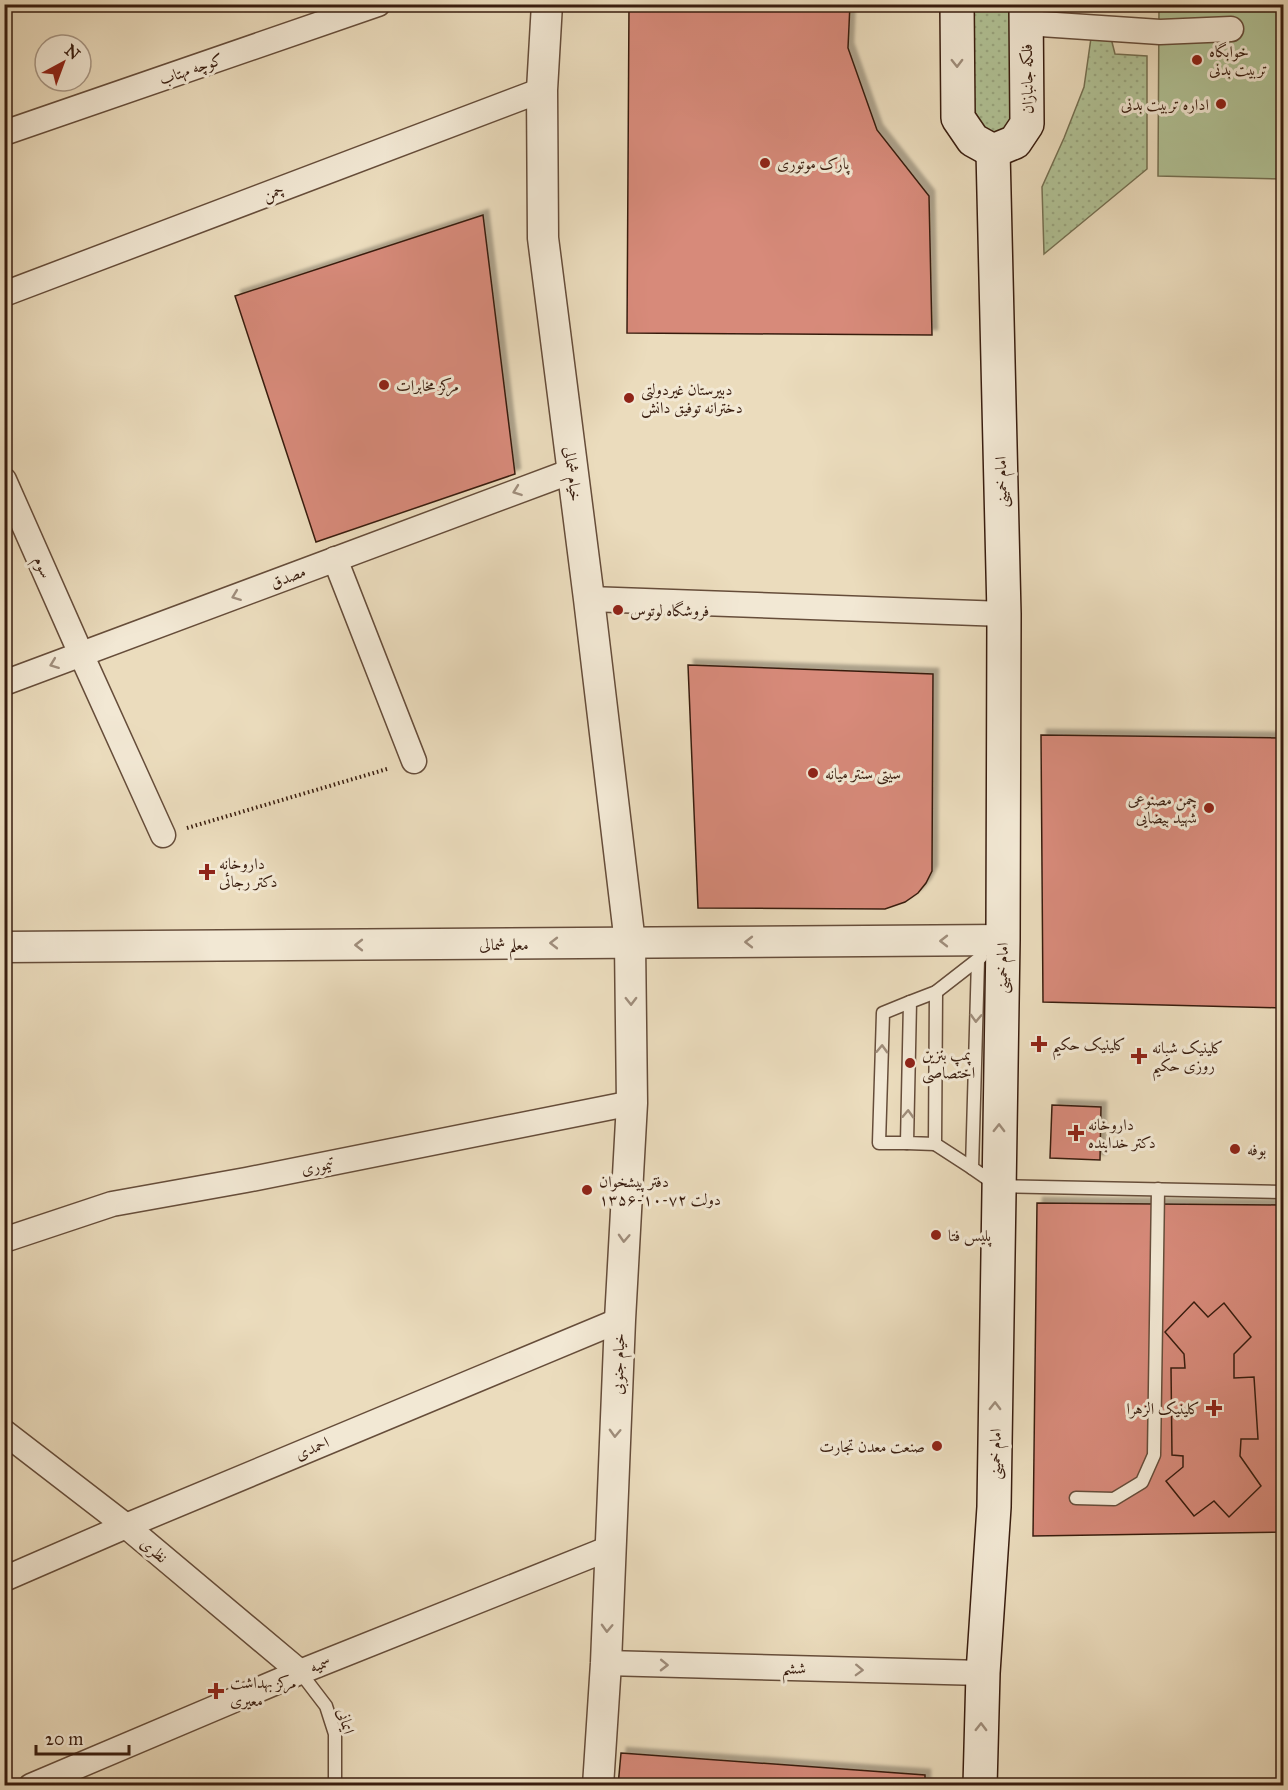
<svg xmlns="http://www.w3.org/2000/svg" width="1288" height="1790" font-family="'IM FELL Great Primer',Amiri,serif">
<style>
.grass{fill:url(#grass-dots);stroke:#757052;stroke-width:1.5}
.park{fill:#b1c296;stroke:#757052;stroke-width:1.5}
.building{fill:#d78a7a;stroke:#391d0f;stroke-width:1.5;filter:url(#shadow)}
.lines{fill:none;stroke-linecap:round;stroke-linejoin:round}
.service-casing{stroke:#664d3a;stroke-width:15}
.minor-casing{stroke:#664d3a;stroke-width:27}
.tertiary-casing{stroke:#664d3a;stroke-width:33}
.secondary-casing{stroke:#391d0f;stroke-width:36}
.path{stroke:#391d0f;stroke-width:4;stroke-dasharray:1.5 3;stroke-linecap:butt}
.service{stroke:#f2e8d4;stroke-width:12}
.minor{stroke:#f2e8d4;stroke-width:24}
.tertiary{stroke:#f2e8d4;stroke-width:30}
.secondary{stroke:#f2e8d4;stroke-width:33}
.oneway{stroke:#9f8d7b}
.poi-dot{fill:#8f2418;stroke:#f2e8d4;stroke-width:2}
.labels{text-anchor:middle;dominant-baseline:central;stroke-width:6;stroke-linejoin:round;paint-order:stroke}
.poi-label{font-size:16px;fill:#391d0f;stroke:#f2e8d4;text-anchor:start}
.street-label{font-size:16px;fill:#391d0f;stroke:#f2e8d4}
</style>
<defs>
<pattern id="grass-dots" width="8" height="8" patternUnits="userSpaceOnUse" patternTransform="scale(1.5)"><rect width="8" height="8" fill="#b1c296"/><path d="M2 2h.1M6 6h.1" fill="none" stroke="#99a680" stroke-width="1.8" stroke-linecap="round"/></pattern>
<filter id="shadow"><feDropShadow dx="5.5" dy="-5.5" stdDeviation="1.5" flood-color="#0004"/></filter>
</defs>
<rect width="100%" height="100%" fill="#ebdcbd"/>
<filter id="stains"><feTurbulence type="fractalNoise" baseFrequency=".00333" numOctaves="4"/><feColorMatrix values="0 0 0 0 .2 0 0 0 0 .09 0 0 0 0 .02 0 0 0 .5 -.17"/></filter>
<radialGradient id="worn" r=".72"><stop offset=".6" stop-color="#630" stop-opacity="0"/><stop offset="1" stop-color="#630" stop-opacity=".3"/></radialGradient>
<!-- grass -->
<g class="grass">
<path d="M 965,5 L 1017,5 L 1019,120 L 993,141 L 966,115 Z"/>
<path d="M 1091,38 L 1111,38 L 1115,54 L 1147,56 L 1147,169 L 1044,254 L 1042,187 L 1064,138 L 1084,87 Z"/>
</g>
<!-- park -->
<path class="park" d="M 1159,5 L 1283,5 L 1283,179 L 1158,176 Z"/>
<!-- building -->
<g class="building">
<path d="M 629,4 L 850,4 L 848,48 L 877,130 L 929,196 L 932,335 L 627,333 Z"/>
<path d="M 483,215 L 515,474 L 316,542 L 235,296 Z"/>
<path d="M 688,665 L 933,674 L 932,871 L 926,883 L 918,893 L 905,902 L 885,909 L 698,908 Z"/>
<path d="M 1041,735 L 1284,738 L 1284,1008 L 1043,1002 Z"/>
<path d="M 1052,1105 L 1101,1107 L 1100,1160 L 1050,1158 Z"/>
<path d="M 1037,1203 L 1284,1205 L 1284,1532 L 1033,1536 Z"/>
<path d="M 1194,1302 L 1208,1317 L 1224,1303 L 1251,1337 L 1234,1354 L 1234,1378 L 1254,1377 L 1258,1439 L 1241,1439 L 1240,1456 L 1261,1486 L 1229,1517 L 1214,1501 L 1194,1516 L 1166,1481 L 1183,1467 L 1183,1456 L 1172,1455 L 1171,1368 L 1185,1368 L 1184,1354 L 1165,1332 Z"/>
<path d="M 621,1753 L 925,1775 L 925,1786 L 618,1786 Z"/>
</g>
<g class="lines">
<defs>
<g id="service">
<path d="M 978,960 L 972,1168 L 998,1186 L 1284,1192"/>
<path d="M 936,992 L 935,1144 L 972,1168"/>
<path d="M 907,1143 L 879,1143 L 883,1013 L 910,1002"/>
<path d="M 935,1144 L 907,1143 L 910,1002 L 936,992 L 981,957"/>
<path d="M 1076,1498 L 1114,1499 L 1142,1482 L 1154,1455 L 1158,1189"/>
<path d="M 300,1672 L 326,1706 L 335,1734 L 335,1786"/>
</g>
<g id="minor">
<path d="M 1026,23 L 1160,32 L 1231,29"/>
<path d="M 4,133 L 378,4"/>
<path d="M 4,294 L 542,90"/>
<path d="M 4,480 L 81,654 L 163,835"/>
<path d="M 335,559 L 414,761"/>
<path d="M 589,599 L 1004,614"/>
<path d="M 4,683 L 572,471"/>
<path d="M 4,1240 L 112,1204 L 246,1180 L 632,1103"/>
<path d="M 4,1432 L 126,1526 L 300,1672"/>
<path d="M 4,1579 L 126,1526 L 620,1320"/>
<path d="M 606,1663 L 983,1673"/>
<path d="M 31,1786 L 300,1672 L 610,1548"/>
</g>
<g id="tertiary">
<path d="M 547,4 L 542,90 L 543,238 L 589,599 L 630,943 L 632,1103 L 620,1320 L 606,1663 L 598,1786"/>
<path d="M 4,947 L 1003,940"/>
</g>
<g id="secondary">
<path d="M 957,4 L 958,118 L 973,140 L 993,151"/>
<path d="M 993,151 L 1015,142 L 1027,124 L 1026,4"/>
<path d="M 980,1786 L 983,1673 L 994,1507 L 1003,940 L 1004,614 L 993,151"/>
</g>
</defs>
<!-- service casing -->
<use href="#service" class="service-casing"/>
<!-- minor casing -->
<use href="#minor" class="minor-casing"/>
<!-- tertiary casing -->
<use href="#tertiary" class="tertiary-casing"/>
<!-- secondary casing -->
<use href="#secondary" class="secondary-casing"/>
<!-- path -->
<path class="path" d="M 187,828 L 387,769"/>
<!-- service -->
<use href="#service" class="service"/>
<!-- minor -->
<use href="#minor" class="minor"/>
<!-- tertiary -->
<use href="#tertiary" class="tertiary"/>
<!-- secondary -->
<use href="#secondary" class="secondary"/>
</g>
<!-- one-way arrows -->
<defs><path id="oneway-chevron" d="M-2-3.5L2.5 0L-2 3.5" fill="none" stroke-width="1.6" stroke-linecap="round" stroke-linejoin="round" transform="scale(1.5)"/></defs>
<g class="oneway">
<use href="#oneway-chevron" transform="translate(957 63) rotate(89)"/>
<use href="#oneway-chevron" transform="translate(517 491) rotate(160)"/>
<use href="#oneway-chevron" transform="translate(236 596) rotate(159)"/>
<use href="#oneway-chevron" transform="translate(54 664) rotate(159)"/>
<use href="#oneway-chevron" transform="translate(944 941) rotate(180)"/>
<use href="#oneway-chevron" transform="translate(749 942) rotate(180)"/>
<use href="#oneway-chevron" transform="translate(554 943) rotate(180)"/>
<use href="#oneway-chevron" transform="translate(359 945) rotate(180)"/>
<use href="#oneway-chevron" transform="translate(631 1001) rotate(89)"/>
<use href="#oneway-chevron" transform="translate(976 1018) rotate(92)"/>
<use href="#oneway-chevron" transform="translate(882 1049) rotate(-88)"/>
<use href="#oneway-chevron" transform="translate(908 1114) rotate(-88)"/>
<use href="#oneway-chevron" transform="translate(999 1128) rotate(-89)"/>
<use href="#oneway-chevron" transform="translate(624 1238) rotate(93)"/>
<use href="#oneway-chevron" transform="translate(995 1406) rotate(-89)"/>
<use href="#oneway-chevron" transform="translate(615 1433) rotate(92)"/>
<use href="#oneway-chevron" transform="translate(607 1628) rotate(92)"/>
<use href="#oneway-chevron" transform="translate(664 1665) rotate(1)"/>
<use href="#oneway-chevron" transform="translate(859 1670) rotate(2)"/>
<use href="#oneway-chevron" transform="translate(981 1727) rotate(-89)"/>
</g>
<!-- markers -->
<g class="poi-dot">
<circle cx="1197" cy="60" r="6"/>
<circle cx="1221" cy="104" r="6"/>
<circle cx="765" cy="163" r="6"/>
<circle cx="384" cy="385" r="6"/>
<circle cx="629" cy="398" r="6"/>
<circle cx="618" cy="610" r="6"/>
<circle cx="813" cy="773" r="6"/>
<circle cx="1209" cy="808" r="6"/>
<path d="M204 863h6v6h6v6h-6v6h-6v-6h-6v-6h6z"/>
<path d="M1036 1035h6v6h6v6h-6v6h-6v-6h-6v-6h6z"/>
<path d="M1136 1047h6v6h6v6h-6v6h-6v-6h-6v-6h6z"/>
<circle cx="910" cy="1063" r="6"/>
<path d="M1073 1124h6v6h6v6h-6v6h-6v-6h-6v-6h6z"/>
<circle cx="1235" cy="1149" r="6"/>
<circle cx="587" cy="1190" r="6"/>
<circle cx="936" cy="1235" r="6"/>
<path d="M1211 1399h6v6h6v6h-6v6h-6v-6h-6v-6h6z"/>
<circle cx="937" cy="1446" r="6"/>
<path d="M213 1682h6v6h6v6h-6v6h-6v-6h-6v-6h6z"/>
</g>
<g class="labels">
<!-- poi labels -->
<g class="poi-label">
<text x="1209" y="51">خوابگاه<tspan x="1209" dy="18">تربیت بدنی</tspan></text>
<text x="1209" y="104" text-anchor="end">اداره تربیت بدنی</text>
<text x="777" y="163">پارک موتوری</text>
<text x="396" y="385">مرکز مخابرات</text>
<text x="641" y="389">دبیرستان غیردولتی<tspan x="641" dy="18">دخترانه توفیق دانش</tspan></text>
<text x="630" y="610">فروشگاه لوتوس</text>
<text x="825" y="773">سیتی سنتر میانه</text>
<text x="1197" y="799" text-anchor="end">چمن مصنوعی<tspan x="1197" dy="18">شهید بیضایی</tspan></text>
<text x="219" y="863">داروخانه<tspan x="219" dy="18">دکتر رجائی</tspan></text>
<text x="1052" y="1044">کلینیک حکیم</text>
<text x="1152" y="1047">کلینیک شبانه<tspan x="1152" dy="18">روزی حکیم</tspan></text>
<text x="922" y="1054">پمپ بنزین<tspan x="922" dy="18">اختصاصی</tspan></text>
<text x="1088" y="1124">داروخانه<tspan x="1088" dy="18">دکتر خدابنده</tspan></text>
<text x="1247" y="1149">بوفه</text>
<text x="599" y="1181">دفتر پیشخوان<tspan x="599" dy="18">دولت ۷۲-۱۰-۱۳۵۶</tspan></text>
<text x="948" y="1235">پلیس فتا</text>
<text x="1200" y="1408" text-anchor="end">کلینیک الزهرا</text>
<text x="925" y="1446" text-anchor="end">صنعت معدن تجارت</text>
<text x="230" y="1682">مرکز بهداشت<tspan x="230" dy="18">معیری</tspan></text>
</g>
<!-- street labels -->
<g class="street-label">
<text transform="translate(191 69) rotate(-19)">کوچه مهتاب</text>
<text transform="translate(1027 79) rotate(-91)">فلکه جانبازان</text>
<text transform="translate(273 192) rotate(-21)">چمن</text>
<text transform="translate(573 474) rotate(83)">خیام شمالی</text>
<text transform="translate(1001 482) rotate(-91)">امام خمینی</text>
<text transform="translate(43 567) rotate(66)">سوم</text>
<text transform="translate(288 577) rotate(-21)">مصدق</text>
<text x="504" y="944">معلم شمالی</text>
<text transform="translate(1002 968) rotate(-89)">امام خمینی</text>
<text transform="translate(317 1166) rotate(-11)">تیموری</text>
<text transform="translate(618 1364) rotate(-88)">خیام جنوبی</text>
<text transform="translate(312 1448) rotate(-23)">احمدی</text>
<text transform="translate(995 1454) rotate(-89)">امام خمینی</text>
<text transform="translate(154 1550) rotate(40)">نظری</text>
<text transform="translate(320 1664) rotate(-22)">سميه</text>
<text transform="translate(794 1668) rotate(1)">ششم</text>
<text transform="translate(346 1721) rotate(75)">ایمانی</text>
</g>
</g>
<!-- margin -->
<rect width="1288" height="1790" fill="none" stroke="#ebdcbd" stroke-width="24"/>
<rect x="6" y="6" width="1276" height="1778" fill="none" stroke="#391d0f" stroke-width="3"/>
<rect x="12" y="12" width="1264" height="1766" fill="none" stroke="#391d0f" stroke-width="1.5"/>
<!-- north arrow -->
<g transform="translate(63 63) rotate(41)"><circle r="28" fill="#f2e8d4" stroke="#a89785" stroke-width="1.5"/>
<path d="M0-4.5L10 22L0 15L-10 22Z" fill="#8f2418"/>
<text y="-9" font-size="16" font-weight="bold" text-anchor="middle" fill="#391d0f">N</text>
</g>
<!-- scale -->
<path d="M36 1745v9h93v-9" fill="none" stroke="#391d0f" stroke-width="3"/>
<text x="45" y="1745" font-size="18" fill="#391d0f" stroke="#f2e8d4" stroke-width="4.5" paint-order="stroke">20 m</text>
<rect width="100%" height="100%" filter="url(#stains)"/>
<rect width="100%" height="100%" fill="url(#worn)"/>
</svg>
